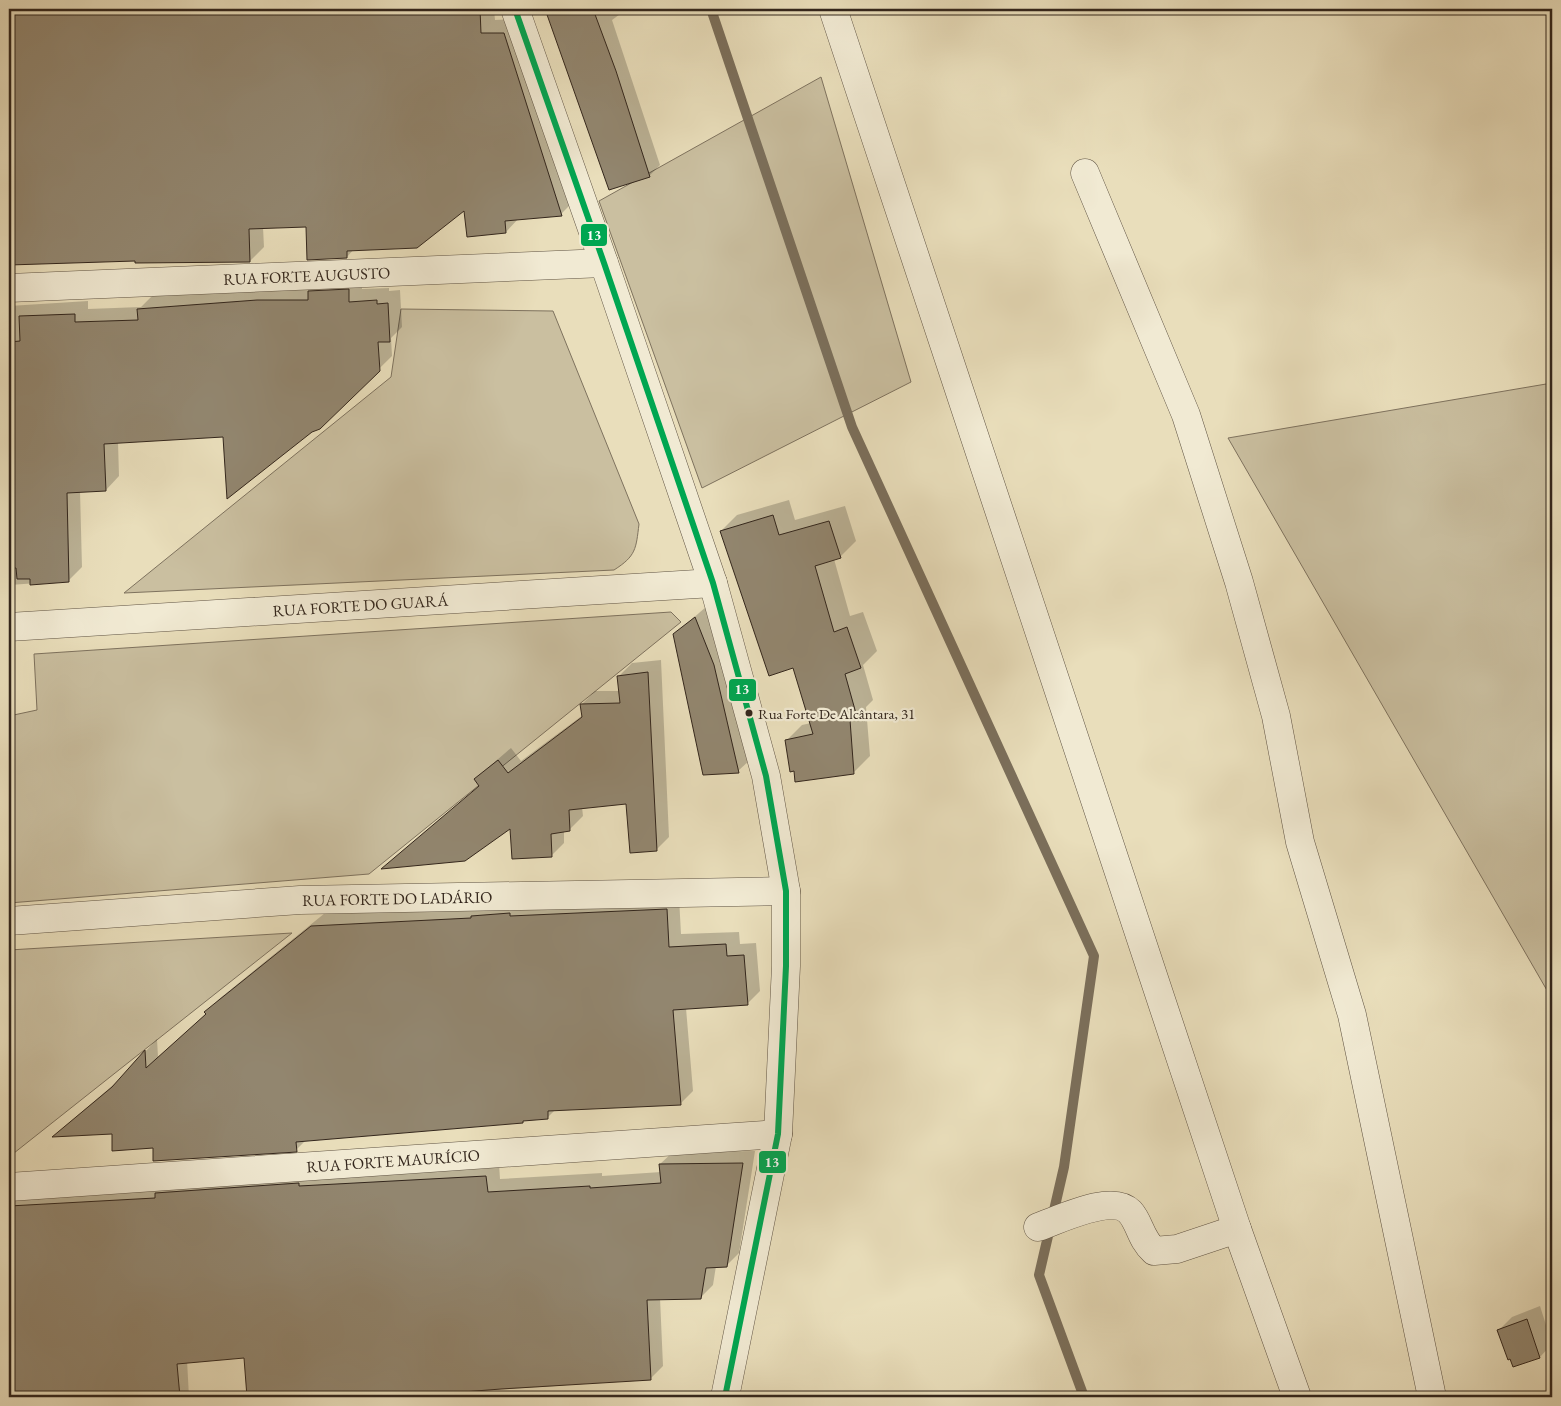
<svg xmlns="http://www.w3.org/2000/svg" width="1561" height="1406" font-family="'EB Garamond',serif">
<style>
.green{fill:#cabfa0;stroke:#7e725e}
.shadow{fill:#0003}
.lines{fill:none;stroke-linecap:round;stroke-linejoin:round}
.stream{stroke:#7b6f5b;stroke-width:10}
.building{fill:#92866f;stroke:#33261c}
.street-casing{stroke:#605444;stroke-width:29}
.street{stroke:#f1ead3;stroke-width:28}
.bus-1-casing{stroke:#f1ead3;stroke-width:10}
.bus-1{stroke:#00a651;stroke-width:6}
.bus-dot{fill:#33261c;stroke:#f1ead3;stroke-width:2}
.labels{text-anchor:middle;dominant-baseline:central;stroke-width:4.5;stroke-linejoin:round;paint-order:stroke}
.bus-label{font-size:15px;fill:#33261c;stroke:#f1ead3;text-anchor:start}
.street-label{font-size:16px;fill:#33261c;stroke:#f1ead3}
.line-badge{stroke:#f1ead3;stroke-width:2}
.badge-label{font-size:14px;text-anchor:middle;font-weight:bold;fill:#fff}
</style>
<rect width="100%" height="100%" fill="#e9debb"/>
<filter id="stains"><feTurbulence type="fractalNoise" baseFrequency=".004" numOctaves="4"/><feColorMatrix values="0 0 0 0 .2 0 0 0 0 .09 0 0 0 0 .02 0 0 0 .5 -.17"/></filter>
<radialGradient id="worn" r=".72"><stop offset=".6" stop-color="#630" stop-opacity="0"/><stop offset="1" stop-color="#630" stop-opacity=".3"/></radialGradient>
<!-- green -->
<g class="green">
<path d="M 821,77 L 911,382 L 702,488 L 599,201 Z"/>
<path d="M 401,309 L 553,311 L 639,524 C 636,549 636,556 614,570 L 124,593 L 391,377 Z"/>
<path d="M 1552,383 L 1552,999 L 1228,438 Z"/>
<path d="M 671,612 L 681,622 L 369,874 L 9,903 L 9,716 L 37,710 L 34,654 Z"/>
<path d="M 292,933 L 9,1157 L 9,950 Z"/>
</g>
<!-- shadow -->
<g class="shadow">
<path d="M 9,9 L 494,9 L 495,20 L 518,19 L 575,200 L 561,214 L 519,218 L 506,232 L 465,208 L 354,249 L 347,257 L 307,226 L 263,227 L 264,247 L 250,261 L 136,260 L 9,263 Z"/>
<path d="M 548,9 L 627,9 L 612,20 L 660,165 L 649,176 L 610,188 Z"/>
<path d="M 362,277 L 362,289 L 389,288 L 389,291 L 400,290 L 402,327 L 391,338 L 392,356 L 319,428 L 311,431 L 118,442 L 119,476 L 106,490 L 80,491 L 82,567 L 68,581 L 9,585 L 9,306 L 88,301 L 88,309 L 141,307 L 152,296 L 271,287 Z"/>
<path d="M 789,500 L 795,520 L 845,506 L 856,541 L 840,557 L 834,559 L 850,616 L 863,612 L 877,651 L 863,665 L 873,700 L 866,707 L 870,756 L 854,772 L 795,770 L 786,741 L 802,725 L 811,723 L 794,667 L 721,531 L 737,515 Z"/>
<path d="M 707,606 L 751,759 L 738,771 L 675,634 Z"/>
<path d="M 661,660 L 669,837 L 656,850 L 628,803 L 582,807 L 583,816 L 570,829 L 564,831 L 564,843 L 551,856 L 511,827 L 475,779 L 511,748 L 521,761 L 583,715 L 582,704 L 595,691 L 620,691 L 619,676 L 632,663 Z"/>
<path d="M 679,897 L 681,934 L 739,932 L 740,944 L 756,943 L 760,991 L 747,1004 L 686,1008 L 693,1091 L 680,1104 L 555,1110 L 548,1117 L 525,1119 L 523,1122 L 306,1140 L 296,1150 L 154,1147 L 113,1133 L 55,1135 L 120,1079 L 157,1039 L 158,1057 L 207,1013 L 219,999 L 325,913 Z"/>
<path d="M 755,1151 L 739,1253 L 727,1265 L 716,1266 L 713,1285 L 700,1298 L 660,1298 L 663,1366 L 650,1379 L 619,1379 L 557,1386 L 427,1394 L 424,1397 L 248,1397 L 245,1357 L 184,1304 L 189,1397 L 9,1397 L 9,1194 L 499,1164 L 500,1179 L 602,1173 L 602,1176 L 661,1172 L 660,1164 L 673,1152 Z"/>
<path d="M 1540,1306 L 1552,1344 L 1540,1357 L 1513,1366 L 1499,1330 L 1512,1317 Z"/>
</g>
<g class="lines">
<!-- stream -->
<path class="stream" d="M 711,9 L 852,427 L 1094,956 L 1064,1167 L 1039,1275 L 1084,1397"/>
</g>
<!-- building -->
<g class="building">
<path d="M 9,9 L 480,9 L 481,33 L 504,33 L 562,216 L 505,221 L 506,233 L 467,237 L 464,211 L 417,248 L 347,251 L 347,258 L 307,260 L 306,227 L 249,229 L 250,262 L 135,263 L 135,261 L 9,265 Z"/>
<path d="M 545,9 L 593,9 L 616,71 L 650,177 L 609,190 Z"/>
<path d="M 349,289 L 349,302 L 377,300 L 377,304 L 388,303 L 390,342 L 378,342 L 380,371 L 320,429 L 312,432 L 227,499 L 223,437 L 104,444 L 106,491 L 67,493 L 69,582 L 30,585 L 30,579 L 17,579 L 16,568 L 9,568 L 9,342 L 20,341 L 19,316 L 75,314 L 75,322 L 138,320 L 137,309 L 257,300 L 308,300 L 308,291 Z"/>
<path d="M 773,515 L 779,535 L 829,521 L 841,558 L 815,566 L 834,632 L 847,627 L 861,668 L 845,674 L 857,717 L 850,720 L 854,774 L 795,782 L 794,771 L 790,772 L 785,740 L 813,734 L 793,668 L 769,676 L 720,531 Z"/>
<path d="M 695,617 L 714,665 L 739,773 L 703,775 L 673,634 Z"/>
<path d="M 648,672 L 657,851 L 630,853 L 626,804 L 569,810 L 570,831 L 551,834 L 552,857 L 512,859 L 510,829 L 465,861 L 381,869 L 479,786 L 474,779 L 498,760 L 508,773 L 582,717 L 580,704 L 620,703 L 617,676 Z"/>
<path d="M 667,909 L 669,947 L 726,944 L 727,956 L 744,955 L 748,1005 L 673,1010 L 681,1105 L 548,1111 L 548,1119 L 523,1121 L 523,1123 L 296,1142 L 297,1152 L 153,1161 L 153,1148 L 112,1151 L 112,1134 L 52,1137 L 112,1087 L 145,1050 L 146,1068 L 206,1014 L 204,1012 L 311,926 L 471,918 L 471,916 L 510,913 L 510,916 Z"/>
<path d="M 743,1163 L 727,1267 L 706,1268 L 701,1299 L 647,1300 L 651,1380 L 501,1389 L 424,1395 L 424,1397 L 247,1397 L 244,1358 L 177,1364 L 180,1397 L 9,1397 L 9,1206 L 155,1198 L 155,1193 L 299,1183 L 299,1186 L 486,1176 L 488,1192 L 590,1186 L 590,1188 L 661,1183 L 659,1164 Z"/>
<path d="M 1527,1319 L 1540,1358 L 1513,1367 L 1510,1359 L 1508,1360 L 1497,1330 Z"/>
</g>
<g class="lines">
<defs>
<g id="street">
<path d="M 515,9 L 604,263 L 713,583 L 766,776 L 786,891 L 786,966 L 778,1134 L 725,1397"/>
<path d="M 833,9 L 1237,1229 L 1297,1397"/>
<path d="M 1085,173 L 1186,415 L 1239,582 L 1276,716 L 1300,842 L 1352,1015 L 1432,1397"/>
<path id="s1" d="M 9,288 L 604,263"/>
<path id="s2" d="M 9,627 L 713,583"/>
<path id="s3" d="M 9,921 L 300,900 L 786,891"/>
<path id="s4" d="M 9,1187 L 778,1134"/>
<path d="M 1038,1227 C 1059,1220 1112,1193 1130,1212 C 1140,1223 1140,1238 1154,1251 L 1177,1249 L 1237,1229"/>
</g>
</defs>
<!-- street casing -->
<use href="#street" class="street-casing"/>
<!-- street -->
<use href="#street" class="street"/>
<defs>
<path id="bus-1" d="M 515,9 L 604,263 L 713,583 L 766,776 L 786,891 L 786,966 L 778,1134 L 725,1397"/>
</defs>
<!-- bus-1 casing -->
<use href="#bus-1" class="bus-1-casing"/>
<!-- bus-1 -->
<use href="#bus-1" class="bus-1"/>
</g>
<!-- markers -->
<circle class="bus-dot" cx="749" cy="713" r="4.5"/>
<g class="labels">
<!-- bus labels -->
<g class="bus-label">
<text x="758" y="713">Rua Forte De Alcântara, 31</text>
</g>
<!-- street labels -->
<g class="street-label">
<text stroke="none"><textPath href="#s1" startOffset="298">RUA FORTE AUGUSTO</textPath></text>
<text stroke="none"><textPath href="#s2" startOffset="352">RUA FORTE DO GUARÁ</textPath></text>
<text stroke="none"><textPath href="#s3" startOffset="389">RUA FORTE DO LADÁRIO</textPath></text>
<text stroke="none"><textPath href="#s4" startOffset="385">RUA FORTE MAURÍCIO</textPath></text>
</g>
</g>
<g class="line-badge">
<rect x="580" y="223" width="28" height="24" rx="5" fill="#00a651"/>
<rect x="728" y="678" width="29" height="24" rx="5" fill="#00a651"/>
<rect x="758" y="1150" width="29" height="24" rx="5" fill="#00a651"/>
</g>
<g class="badge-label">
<text x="594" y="240">13</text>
<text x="742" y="694">13</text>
<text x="772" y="1167">13</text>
</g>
<!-- margin -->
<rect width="1561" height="1406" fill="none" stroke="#e9debb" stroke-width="30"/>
<rect x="10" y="10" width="1541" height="1386" fill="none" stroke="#33261c" stroke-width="2.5"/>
<rect x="15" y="15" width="1531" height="1376" fill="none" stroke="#33261c"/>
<rect width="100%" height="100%" filter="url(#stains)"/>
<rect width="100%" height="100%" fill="url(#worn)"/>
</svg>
